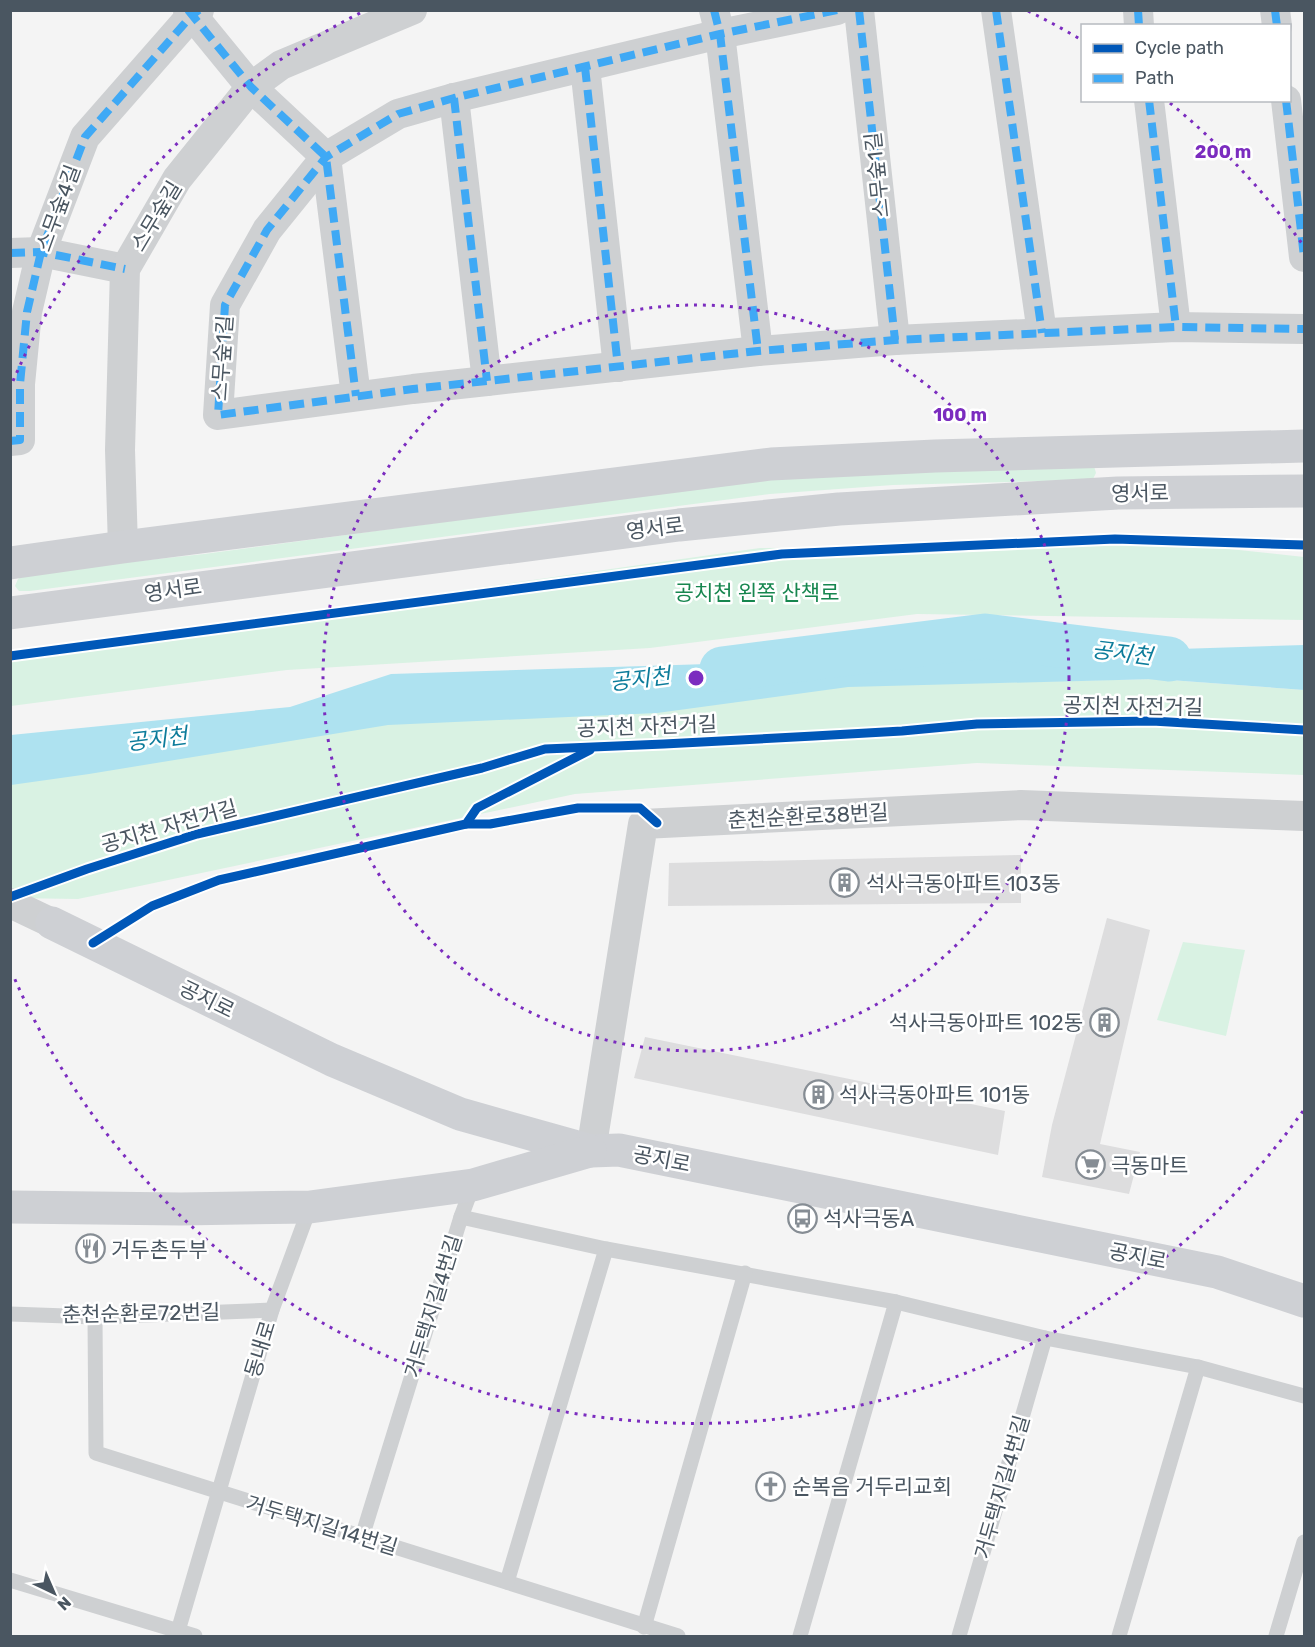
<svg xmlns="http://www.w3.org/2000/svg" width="1315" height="1647" font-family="Rubik,'Noto Sans KR',sans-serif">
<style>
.green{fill:#d9f2e3}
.water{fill:#aee2f0}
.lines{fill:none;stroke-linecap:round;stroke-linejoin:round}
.river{stroke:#aee2f0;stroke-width:45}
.building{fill:#ddddde}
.lane{stroke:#ced0d2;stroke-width:15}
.street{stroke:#ced0d2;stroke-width:30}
.secondary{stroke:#ced0d4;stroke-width:33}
.quiet{stroke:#3fa9f5;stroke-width:8;stroke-dasharray:15 8;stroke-linecap:butt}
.cycleway-casing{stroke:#fff;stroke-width:13}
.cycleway{stroke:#0057b8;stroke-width:9}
.ring{fill:none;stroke:#7b2cbf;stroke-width:3;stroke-dasharray:3 6}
.labels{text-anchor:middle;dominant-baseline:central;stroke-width:5;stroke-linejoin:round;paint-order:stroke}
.street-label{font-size:21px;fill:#4a5661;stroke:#fff}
.park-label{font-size:21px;fill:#17864f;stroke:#fff}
.poi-label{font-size:21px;fill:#4a5661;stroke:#fff;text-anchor:start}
.water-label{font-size:22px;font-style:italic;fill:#0c7c9b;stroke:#fff}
.centre{fill:#7b2cbf;stroke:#fff;stroke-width:3}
.ring-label{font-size:18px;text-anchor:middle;font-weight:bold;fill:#7b2cbf;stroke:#fff;stroke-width:5;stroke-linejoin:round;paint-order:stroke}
</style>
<rect width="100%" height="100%" fill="#f4f4f4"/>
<!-- green -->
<g class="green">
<path d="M 1094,466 L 1096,473 L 1093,479 L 1084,480 L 893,485 L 770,494 L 30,591 L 19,591 L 15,586 L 18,579 L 26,573 L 204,554 L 629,497 L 771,480 L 898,471 Z"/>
<path d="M 1192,545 L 1304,557 L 1304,620 L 917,614 L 650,648 L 287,670 L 11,706 L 11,650 L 277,616 L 760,548 Z"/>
<path d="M 1156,679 L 1304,690 L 1304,775 L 977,763 L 575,794 L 78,899 L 11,898 L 10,773 L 527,693 Z"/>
<path d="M 1183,942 L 1245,950 L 1226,1036 L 1157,1020 Z"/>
</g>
<!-- water -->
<path class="water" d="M 1304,645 L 1304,690 L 1156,679 L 848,687 L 657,713 L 388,725 L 89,774 L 11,785 L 11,735 L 290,707 L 391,674 Z"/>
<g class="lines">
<!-- river -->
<path class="river" d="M 722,669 L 985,636 L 1169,659"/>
</g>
<!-- building -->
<g class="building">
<path d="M 1021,855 L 1021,903 L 668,906 L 669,863 Z"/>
<path d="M 1107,918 L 1150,930 L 1100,1144 L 1140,1152 L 1129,1194 L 1042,1177 L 1052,1125 Z"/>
<path d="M 645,1037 L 1005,1111 L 998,1155 L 634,1078 Z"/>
</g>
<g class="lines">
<!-- lane -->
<g class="lane">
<path d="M 461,1217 L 606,1249 L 896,1302 L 1045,1338 L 1198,1367 L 1304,1396"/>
<path d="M 10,1314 L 95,1317 L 272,1310"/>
<path d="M 95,1317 L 96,1453 L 678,1636"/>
<path d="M 362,1537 L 461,1217 L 473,1185"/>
<path d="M 10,1580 L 195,1636"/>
<path d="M 507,1582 L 606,1249"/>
<path d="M 644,1627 L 745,1273"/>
<path d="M 178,1631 L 272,1310 L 310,1207"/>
<path d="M 800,1636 L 896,1302"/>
<path d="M 959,1636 L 1045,1338"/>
<path d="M 1119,1636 L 1198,1367"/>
<path d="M 1276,1636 L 1304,1542"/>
</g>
<!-- street -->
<g class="street">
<path d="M 188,10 L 251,87 L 326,157 L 356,396"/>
<path d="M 714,10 L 720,34 L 758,351"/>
<path d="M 837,10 L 720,34 L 454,98 L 398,114 L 326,157 L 267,230 L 225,305 L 218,415 L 413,389 L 487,381 L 758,351 L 895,340 L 1176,327 L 1304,329"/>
<path d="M 859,10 L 895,340"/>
<path d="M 996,10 L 1042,333"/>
<path d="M 1138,10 L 1139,26"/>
<path d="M 1275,10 L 1277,26"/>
<path d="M 585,67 L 618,367"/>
<path d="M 454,98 L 487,381"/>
<path d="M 1149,100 L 1176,327"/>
<path d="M 1286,100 L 1304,257"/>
<path d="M 10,253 L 41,252 L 125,269"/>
<path d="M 10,441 L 20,440 L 20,384 L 27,312 L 41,252 L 85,137 L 192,15 L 199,10"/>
<path d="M 123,547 L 120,450 L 125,269 L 177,179 L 251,87 L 281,65 L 412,10"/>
<path d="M 10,903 L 52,923"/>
<path d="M 591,1151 L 643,824 L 1021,805 L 1304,816"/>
</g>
<!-- secondary -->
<g class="secondary">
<path d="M 10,563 L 123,547 L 771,464 L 935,456 L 1304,446"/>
<path d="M 10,613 L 679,525 L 839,509 L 1118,493 L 1304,491"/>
<path d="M 52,923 L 332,1060 L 460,1114 L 591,1151 L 619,1150 L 1217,1272 L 1304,1301"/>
<path d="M 10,1207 L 181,1209 L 310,1207 L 473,1185 L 590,1151"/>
</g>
<!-- quiet -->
<g class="quiet">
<path d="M 188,10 L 251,87 L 326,157 L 356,396"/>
<path d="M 714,10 L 720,34 L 758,351"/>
<path d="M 837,10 L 720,34 L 454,98 L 398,114 L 326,157 L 267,230 L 225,305 L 218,415 L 413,389 L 487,381 L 758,351 L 895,340 L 1176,327 L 1304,329"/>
<path d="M 859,10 L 895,340"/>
<path d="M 996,10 L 1042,333"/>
<path d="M 1138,10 L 1139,26"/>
<path d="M 1275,10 L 1277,26"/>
<path d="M 585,67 L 618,367"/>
<path d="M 454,98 L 487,381"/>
<path d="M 1149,100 L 1176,327"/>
<path d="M 1286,100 L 1304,257"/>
<path d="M 10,253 L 41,252 L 125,269"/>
<path d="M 10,441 L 20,440 L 20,384 L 27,312 L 41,252 L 85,137 L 192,15 L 199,10"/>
</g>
<defs>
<g id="cycleway">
<path d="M 10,656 L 782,554 L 1115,539 L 1304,545"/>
<path d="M 466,824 L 490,824 L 578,808 L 640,808 L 657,823"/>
<path d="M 10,897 L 87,869 L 197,834 L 482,768 L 545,749 L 664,744 L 814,736 L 902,731 L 977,724 L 1152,721 L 1304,730"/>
<path d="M 93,943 L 152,906 L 219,880 L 466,824 L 477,808 L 590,750"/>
</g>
</defs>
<!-- cycleway casing -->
<use href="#cycleway" class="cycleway-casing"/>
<!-- cycleway -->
<use href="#cycleway" class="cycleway"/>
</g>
<!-- distance rings -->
<g class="ring">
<circle cx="696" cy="678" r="373"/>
<path d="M1303 1111A745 745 0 0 1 13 975M13 381A745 745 0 0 1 364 11M1028 11A745 745 0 0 1 1080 39M1170 103A745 745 0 0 1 1303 245"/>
</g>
<!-- icons -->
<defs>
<symbol id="building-ring" viewBox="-11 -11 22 22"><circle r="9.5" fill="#fff" stroke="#868d94" stroke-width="1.5"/><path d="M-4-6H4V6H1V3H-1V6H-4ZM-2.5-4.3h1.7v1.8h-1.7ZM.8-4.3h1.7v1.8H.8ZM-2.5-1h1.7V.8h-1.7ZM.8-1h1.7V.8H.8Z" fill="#868d94"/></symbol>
<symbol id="supermarket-ring" viewBox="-11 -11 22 22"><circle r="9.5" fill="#fff" stroke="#868d94" stroke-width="1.5"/><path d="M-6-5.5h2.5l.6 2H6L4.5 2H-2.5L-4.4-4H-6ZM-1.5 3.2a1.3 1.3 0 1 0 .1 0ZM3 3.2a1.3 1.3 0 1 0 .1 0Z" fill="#868d94"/></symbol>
<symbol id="bus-ring" viewBox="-11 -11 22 22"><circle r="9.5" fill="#fff" stroke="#868d94" stroke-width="1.5"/><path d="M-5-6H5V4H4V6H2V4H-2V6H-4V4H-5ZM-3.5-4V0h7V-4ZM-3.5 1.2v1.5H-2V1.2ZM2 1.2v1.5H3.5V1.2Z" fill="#868d94"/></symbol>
<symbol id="restaurant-ring" viewBox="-11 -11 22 22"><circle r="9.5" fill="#fff" stroke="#868d94" stroke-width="1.5"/><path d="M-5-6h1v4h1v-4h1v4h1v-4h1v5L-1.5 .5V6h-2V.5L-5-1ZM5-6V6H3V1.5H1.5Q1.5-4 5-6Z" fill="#868d94"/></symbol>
<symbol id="church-ring" viewBox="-11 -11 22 22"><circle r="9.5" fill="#fff" stroke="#868d94" stroke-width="1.5"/><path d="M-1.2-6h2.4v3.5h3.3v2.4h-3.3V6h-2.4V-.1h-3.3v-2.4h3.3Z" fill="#868d94"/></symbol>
</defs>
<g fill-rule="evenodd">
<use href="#building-ring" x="828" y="866" width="33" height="33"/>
<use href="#building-ring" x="1088" y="1006" width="33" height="33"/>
<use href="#building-ring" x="802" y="1078" width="33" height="33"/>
<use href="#supermarket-ring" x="1074" y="1148" width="33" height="33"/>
<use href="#bus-ring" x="786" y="1202" width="33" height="33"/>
<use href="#restaurant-ring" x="74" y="1232" width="33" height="33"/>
<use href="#church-ring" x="754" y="1470" width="33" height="33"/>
</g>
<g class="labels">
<!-- street labels -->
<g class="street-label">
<text transform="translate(877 175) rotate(-96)">스무숲1길</text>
<text transform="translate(58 208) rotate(-70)">스무숲4길</text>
<text transform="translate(156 216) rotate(-59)">스무숲길</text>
<text transform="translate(222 358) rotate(-86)">스무숲1길</text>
<text transform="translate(1140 493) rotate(-1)">영서로</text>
<text transform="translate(655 528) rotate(-7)">영서로</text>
<text transform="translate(173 590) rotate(-8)">영서로</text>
<text transform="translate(1133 706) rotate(1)">공지천 자전거길</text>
<text transform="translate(647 726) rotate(-2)">공지천 자전거길</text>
<text transform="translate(808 816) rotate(-3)">춘천순환로38번길</text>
<text transform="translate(169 826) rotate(-16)">공지천 자전거길</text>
<text transform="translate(207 999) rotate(26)">공지로</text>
<text transform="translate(662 1159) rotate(11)">공지로</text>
<text transform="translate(1138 1256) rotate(11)">공지로</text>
<text transform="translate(433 1306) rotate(-73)">거두택지길4번길</text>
<text transform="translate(141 1313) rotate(-1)">춘천순환로72번길</text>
<text transform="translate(260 1349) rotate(-73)">동내로</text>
<text transform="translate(1002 1487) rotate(-74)">거두택지길4번길</text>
<text transform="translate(322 1525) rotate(17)">거두택지길14번길</text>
</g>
<!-- park labels -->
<g class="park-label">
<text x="757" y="592">공치천 왼쪽 산책로</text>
</g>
<!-- poi labels -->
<g class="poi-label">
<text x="866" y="883">석사극동아파트 103동</text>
<text x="1083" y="1022" text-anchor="end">석사극동아파트 102동</text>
<text x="839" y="1094">석사극동아파트 101동</text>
<text x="1111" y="1165">극동마트</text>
<text x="823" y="1218">석사극동A</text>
<text x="111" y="1249">거두촌두부</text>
<text x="792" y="1486">순복음 거두리교회</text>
</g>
<!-- water labels -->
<g class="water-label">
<text transform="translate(1122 653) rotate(7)">공지천</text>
<text transform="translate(640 679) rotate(-7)">공지천</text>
<text transform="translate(157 739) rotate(-7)">공지천</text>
</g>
</g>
<circle cx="696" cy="678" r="9" class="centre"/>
<g class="ring-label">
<text x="1223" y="158">200 m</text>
<text x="960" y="421">100 m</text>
</g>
<!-- border -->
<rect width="1315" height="1647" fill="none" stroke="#4a5661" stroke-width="24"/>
<!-- legend -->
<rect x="1081" y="24" width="210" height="78" fill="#ffffff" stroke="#b7bbc0" stroke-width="1.5"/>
<rect x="1093" y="44" width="30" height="9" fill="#0057b8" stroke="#b7bbc0" stroke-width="1.5"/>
<text x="1135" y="54" font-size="18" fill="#4a5661">Cycle path</text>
<rect x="1093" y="74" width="30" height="9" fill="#3fa9f5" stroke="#b7bbc0" stroke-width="1.5"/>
<text x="1135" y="84" font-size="18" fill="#4a5661">Path</text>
<!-- north arrow -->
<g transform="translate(54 1593) rotate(136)" stroke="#ffffff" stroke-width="4.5" paint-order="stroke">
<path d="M0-4.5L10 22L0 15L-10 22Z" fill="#4a5661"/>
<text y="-9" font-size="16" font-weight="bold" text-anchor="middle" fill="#4a5661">N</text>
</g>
</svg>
